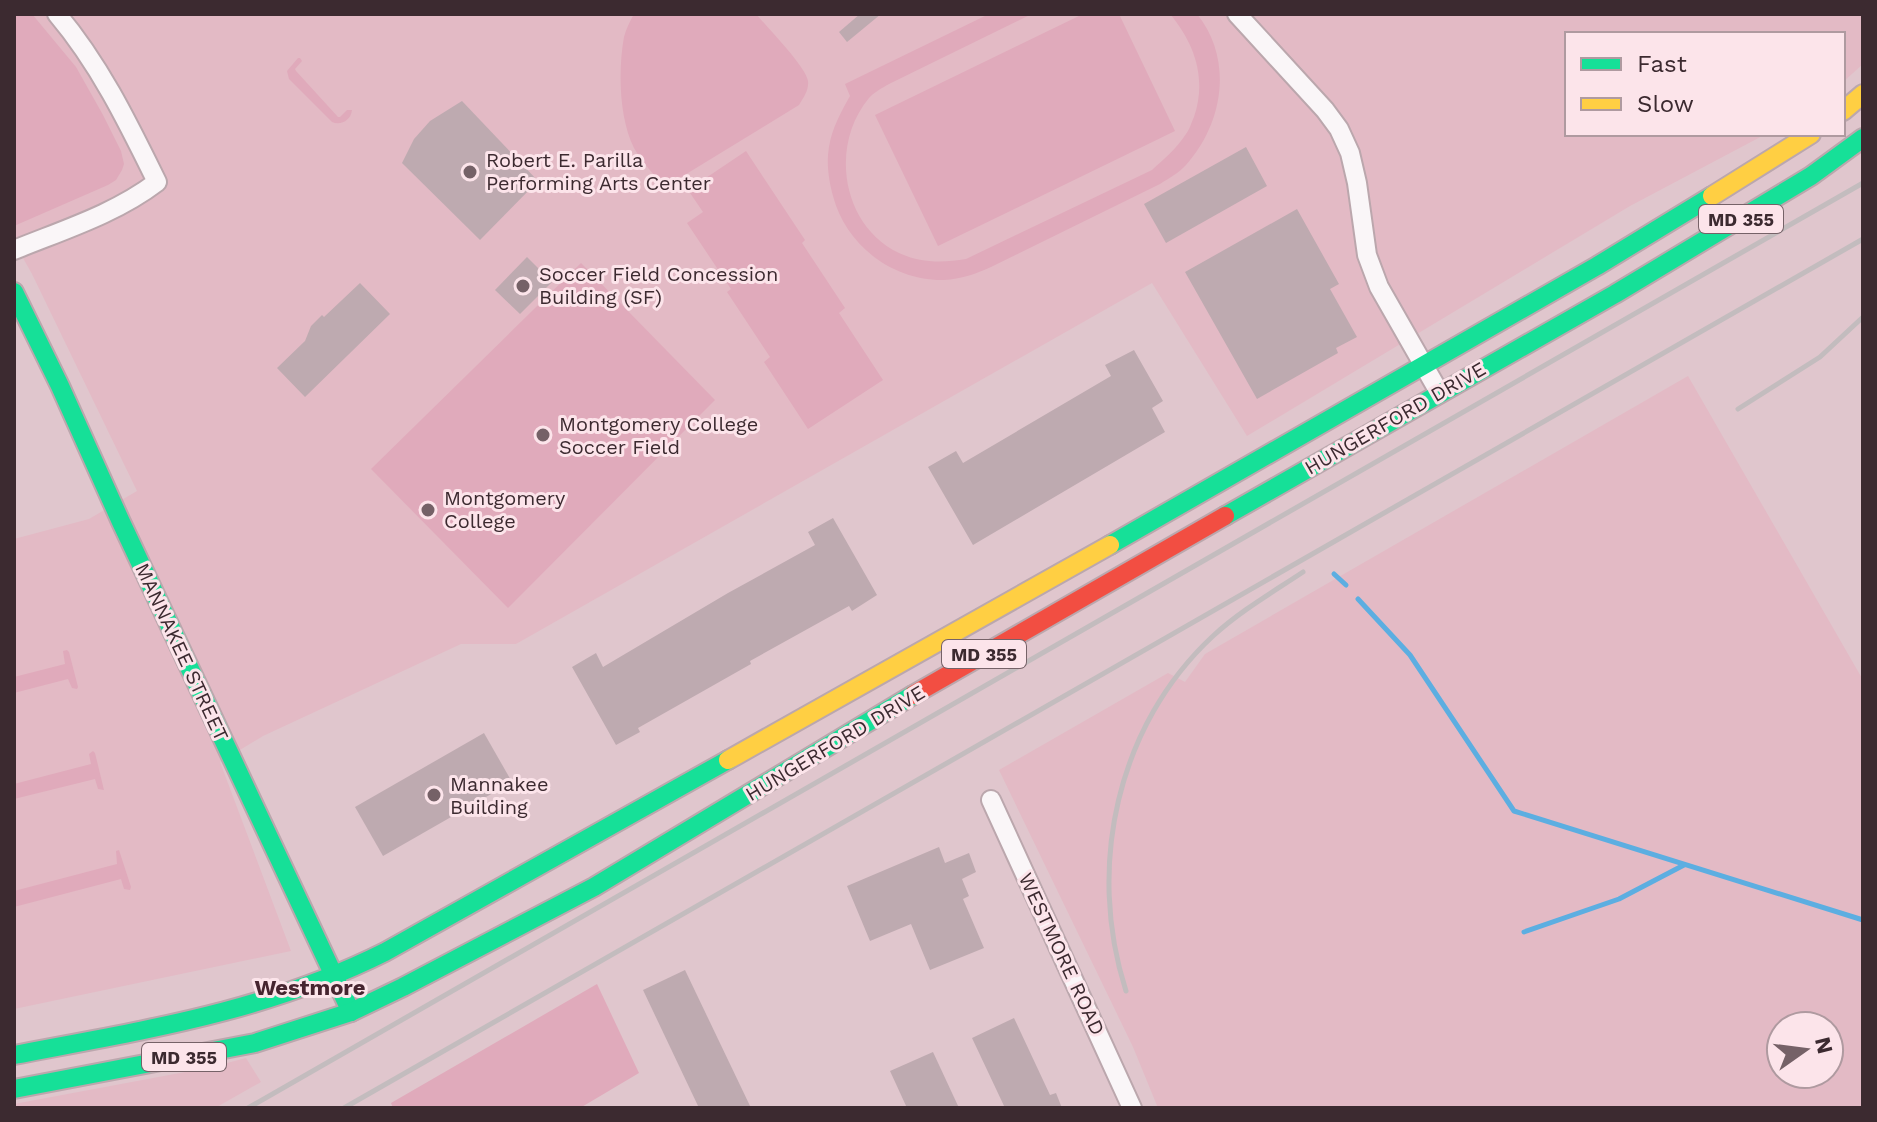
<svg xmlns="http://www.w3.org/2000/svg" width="1877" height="1122" font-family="'Work Sans',sans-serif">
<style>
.built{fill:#e3bac5;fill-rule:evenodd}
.green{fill:#e0aabb}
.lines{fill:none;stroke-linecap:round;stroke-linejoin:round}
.stream{stroke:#5caee1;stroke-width:5}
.building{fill:#beaab0}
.street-casing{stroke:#bba7ad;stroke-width:22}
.fast-casing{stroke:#bba7ad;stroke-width:22}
.slow-casing{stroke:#bba7ad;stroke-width:22}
.jam-casing{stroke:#bba7ad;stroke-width:22}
.street{stroke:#faf6f8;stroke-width:18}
.fast{stroke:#16e098;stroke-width:18}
.slow{stroke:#ffcf43;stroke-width:18}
.jam{stroke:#f24e42;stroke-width:18}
.rail{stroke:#c3bcbe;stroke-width:5}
.poi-dot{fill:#756167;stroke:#fce4ea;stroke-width:3}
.labels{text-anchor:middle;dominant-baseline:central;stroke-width:6;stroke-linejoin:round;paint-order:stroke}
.shield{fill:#fce4ea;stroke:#766268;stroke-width:2}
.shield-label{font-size:18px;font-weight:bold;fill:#3c2a30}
.poi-label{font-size:20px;fill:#3c2a30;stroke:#fce4ea;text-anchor:start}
.street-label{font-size:20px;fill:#3c2a30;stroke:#fce4ea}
.neighbourhood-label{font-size:22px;font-weight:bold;fill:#46242f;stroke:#fce4ea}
</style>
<rect width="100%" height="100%" fill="#e0c6cd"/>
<!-- built -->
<g class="built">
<path d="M 14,14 L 1863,14 L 1863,64 L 1843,82 L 1843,34 L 1567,34 L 1567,134 L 1766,134 L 1630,206 L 1247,436 L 1152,283 L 516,644 L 461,644 L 263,736 L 220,762 L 291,951 L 14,1009 L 14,539 L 89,519 L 137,491 L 32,274 L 14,242 Z"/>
<path d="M 1688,376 L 1863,680 L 1863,1108 L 1158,1108 L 1133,1047 L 999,770 L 1168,673 L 1185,682 L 1205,654 ZM 1781,1026 L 1829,1026 L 1829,1074 L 1781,1074 Z"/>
<path d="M 246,1058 L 261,1082 L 215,1108 L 14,1108 L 14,1104 L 212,1067 Z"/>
</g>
<!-- green -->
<g class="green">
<path d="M 14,14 L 32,14 L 76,67 L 103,115 L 121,151 L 124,164 L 122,170 L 116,180 L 108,185 L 14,226 Z"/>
<path d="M 634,14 L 756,14 C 767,27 806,67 808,81 C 809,90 804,97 799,105 L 665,187 C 654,175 642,162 634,148 C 619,118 618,70 624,37 C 626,29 630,21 634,14 Z"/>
<path d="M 989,14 L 1032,14 L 889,84 C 882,88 873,93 869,98 C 829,146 842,226 899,253 C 920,263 943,263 966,259 L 1152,170 C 1164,159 1177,148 1186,134 C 1190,129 1191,123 1194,117 C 1207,79 1195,44 1170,14 L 1197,14 C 1234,60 1223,124 1186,165 C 1179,173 1169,178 1160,184 L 991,267 C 976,274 961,279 944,280 C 892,281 846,245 833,196 C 829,181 826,163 829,147 C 832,128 841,112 850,96 L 845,84 Z"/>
<path d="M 1083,14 L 1119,14 L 1175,131 L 938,246 L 875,115 Z"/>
<path d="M 298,58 L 300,58 L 302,61 L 295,69 L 296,71 L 338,117 L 340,117 L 347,110 L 352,110 C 351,120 341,126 332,122 L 289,79 L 287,71 Z"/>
<path d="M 746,151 L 805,240 L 802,243 L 845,308 L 839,313 L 883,380 L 808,429 L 764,362 L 770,357 L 727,292 L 731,289 L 687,223 L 703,212 L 688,190 Z"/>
<path d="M 581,263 L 715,400 L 508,608 L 371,469 Z"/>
<path d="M 67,650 L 69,652 L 78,687 L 77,689 L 72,688 L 68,679 L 14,693 L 14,677 L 65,664 L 63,651 Z"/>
<path d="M 93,751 L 95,753 L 104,790 L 98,789 L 95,779 L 14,799 L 14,784 L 91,764 L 89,754 Z"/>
<path d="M 119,850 L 131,887 L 130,890 L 124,889 L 121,879 L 14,907 L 14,891 L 117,864 L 116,851 Z"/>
<path d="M 597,984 L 639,1073 L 580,1108 L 393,1108 L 391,1103 Z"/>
</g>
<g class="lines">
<!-- stream -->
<g class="stream">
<path d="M 1334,574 L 1346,585"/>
<path d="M 1358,599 L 1410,655 L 1514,811 L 1863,920"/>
<path d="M 1524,932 L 1619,899 L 1684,865"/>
</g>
</g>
<!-- building -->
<g class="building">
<path d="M 860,14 L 881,14 L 847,42 L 839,32 Z"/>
<path d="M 462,101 L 538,181 L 480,240 L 402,163 L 414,139 L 430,121 Z"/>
<path d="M 1246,147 L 1267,186 L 1166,243 L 1144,204 Z"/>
<path d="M 1297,209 L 1339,284 L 1330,289 L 1357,337 L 1336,348 L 1338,353 L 1257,399 L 1185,272 Z"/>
<path d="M 527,257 L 552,282 L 520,314 L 495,290 Z"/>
<path d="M 360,283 L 390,314 L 305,397 L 277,368 L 305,341 L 311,326 L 322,315 L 324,317 Z"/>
<path d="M 1134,350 L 1163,401 L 1152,408 L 1165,432 L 973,545 L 928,467 L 956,451 L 963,463 L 1111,376 L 1105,365 Z"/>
<path d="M 833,518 L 877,595 L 852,611 L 849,606 L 750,661 L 751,664 L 638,728 L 640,732 L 616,745 L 572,667 L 596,653 L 603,667 L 728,593 L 815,545 L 808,532 Z"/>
<path d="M 484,733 L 512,782 L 383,856 L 355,807 Z"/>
<path d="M 939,847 L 945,863 L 969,853 L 976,872 L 962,879 L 969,896 L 963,899 L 984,948 L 930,970 L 911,924 L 870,941 L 847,886 Z"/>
<path d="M 685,970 L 751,1108 L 699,1108 L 643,990 Z"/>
<path d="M 1014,1018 L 1050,1095 L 1056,1093 L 1062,1108 L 1005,1108 L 972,1038 Z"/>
<path d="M 933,1052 L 959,1108 L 907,1108 L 890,1071 Z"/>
</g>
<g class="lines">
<defs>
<g id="street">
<path d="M 1237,14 L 1325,110 L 1339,129 L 1350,153 L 1357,183 L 1367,255 L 1379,287 L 1439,392"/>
<path d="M 14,250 C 63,230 115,214 157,182 C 128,123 100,65 57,14"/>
<path d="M 991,800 L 1132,1108"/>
</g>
<g id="fast">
<path d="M 14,292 L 60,386 L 121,522 L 351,1012"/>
<path d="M 1225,516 L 1615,294 L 1811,176 L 1863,138"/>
<path d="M 1110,545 L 1597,266 L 1712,196"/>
<path d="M 14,1055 C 144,1030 265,1012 385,952 L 728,760"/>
<path d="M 14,1089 L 255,1043 L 351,1012 L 403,987 L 594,887 L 913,695"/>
</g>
<g id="slow">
<path d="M 1843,111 L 1863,94"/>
<path d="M 1712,196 L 1811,134"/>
<path d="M 728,760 L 1110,545"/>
</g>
<path id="jam" d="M 913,695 L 1225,516"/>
</defs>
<!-- street casing -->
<use href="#street" class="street-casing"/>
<!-- fast casing -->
<use href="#fast" class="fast-casing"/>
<!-- slow casing -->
<use href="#slow" class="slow-casing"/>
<!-- jam casing -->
<use href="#jam" class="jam-casing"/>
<!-- street -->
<use href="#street" class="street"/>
<!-- fast -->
<use href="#fast" class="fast"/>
<!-- slow -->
<use href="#slow" class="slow"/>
<!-- jam -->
<use href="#jam" class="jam"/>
<!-- rail -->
<g class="rail">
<path d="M 1738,409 L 1820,357 L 1863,317"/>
<path d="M 1126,991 C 1086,867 1117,725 1213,636 C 1240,611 1273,592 1303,572"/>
<path d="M 248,1108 L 1863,183"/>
<path d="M 344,1108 L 1863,239"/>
</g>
</g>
<!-- markers -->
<g class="poi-dot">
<circle cx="470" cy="172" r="8"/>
<circle cx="523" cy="286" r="8"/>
<circle cx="543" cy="435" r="8"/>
<circle cx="428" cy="510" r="8"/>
<circle cx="434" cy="795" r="8"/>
</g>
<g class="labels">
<!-- shield labels -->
<g class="shield">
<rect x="1699" y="205" width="84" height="28" rx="6"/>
<rect x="942" y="640" width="84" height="28" rx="6"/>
<rect x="142" y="1043" width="84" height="28" rx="6"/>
</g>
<g class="shield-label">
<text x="1741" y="219">MD 355</text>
<text x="984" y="654">MD 355</text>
<text x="184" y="1057">MD 355</text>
</g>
<!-- poi labels -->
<g class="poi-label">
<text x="486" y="160">Robert E. Parilla<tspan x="486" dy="23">Performing Arts Center</tspan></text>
<text x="539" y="274">Soccer Field Concession<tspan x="539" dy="23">Building (SF)</tspan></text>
<text x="559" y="424">Montgomery College<tspan x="559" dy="23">Soccer Field</tspan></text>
<text x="444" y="498">Montgomery<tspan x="444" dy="23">College</tspan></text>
<text x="450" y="784">Mannakee<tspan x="450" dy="23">Building</tspan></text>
</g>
<!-- street labels -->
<g class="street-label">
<text transform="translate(1395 418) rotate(-30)">HUNGERFORD DRIVE</text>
<text transform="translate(182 652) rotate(65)">MANNAKEE STREET</text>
<text transform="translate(835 743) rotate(-31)">HUNGERFORD DRIVE</text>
<text transform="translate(1062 954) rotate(65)">WESTMORE ROAD</text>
</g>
<!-- neighbourhood labels -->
<g class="neighbourhood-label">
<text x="310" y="987">Westmore</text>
</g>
</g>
<!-- border -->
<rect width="1877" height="1122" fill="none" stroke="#3c2a30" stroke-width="32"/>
<!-- legend -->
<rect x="1565" y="32" width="280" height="104" fill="#fce4ea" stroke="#af9aa0" stroke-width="2"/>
<rect x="1581" y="58" width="40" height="12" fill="#16e098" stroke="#af9aa0" stroke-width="2"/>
<text x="1637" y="72" font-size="24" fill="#3c2a30">Fast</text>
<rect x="1581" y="98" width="40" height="12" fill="#ffcf43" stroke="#af9aa0" stroke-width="2"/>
<text x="1637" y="112" font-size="24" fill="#3c2a30">Slow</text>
<!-- north arrow -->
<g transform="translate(1805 1050) rotate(76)"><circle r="38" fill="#fce4ea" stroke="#af9aa0" stroke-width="2"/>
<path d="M0-6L14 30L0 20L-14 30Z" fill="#756167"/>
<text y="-12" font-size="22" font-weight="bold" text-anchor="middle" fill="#3c2a30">N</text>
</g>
</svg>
